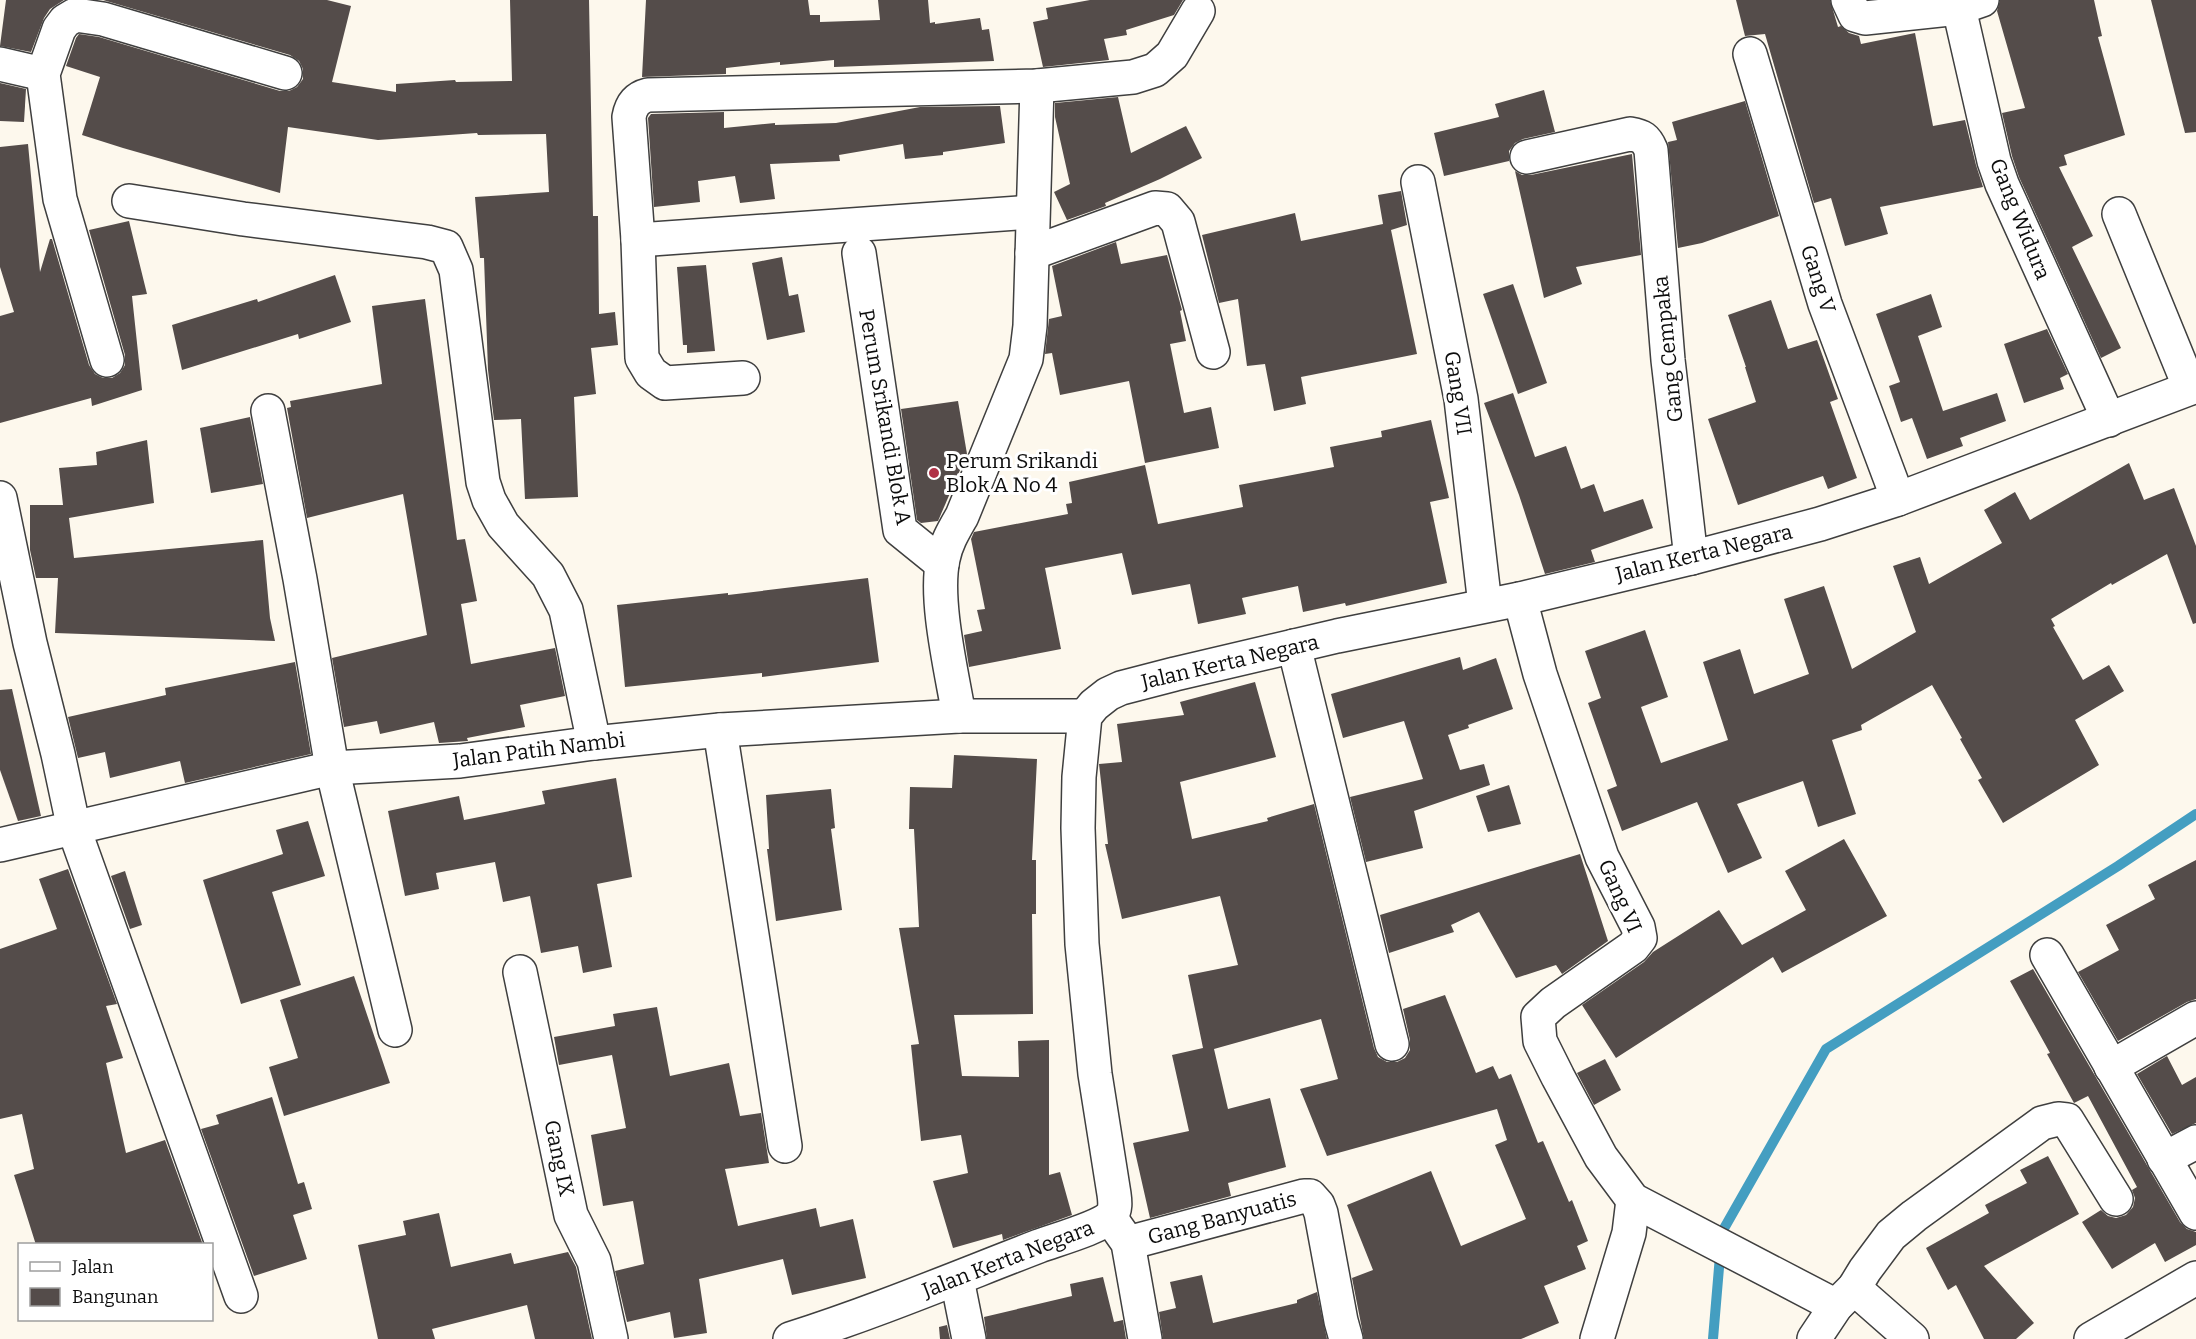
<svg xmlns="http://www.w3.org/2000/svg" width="2196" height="1339" font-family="Bitter,serif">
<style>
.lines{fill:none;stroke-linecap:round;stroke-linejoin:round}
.stream{stroke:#449ec1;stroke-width:10}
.building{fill:#544c4a}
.minor-casing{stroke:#3f3f3f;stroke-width:36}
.minor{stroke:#fff;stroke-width:33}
.poi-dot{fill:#b03146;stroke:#fff;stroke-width:2}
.labels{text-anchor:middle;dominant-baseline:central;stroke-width:6;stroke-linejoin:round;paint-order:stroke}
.street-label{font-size:21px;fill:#0c0c0c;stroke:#fff}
.poi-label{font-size:21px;fill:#0c0c0c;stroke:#fff;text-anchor:start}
</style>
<rect width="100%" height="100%" fill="#fdf8ed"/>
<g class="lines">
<!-- stream -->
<path class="stream" d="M 1713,1339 L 1722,1232 L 1826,1049 L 2118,866 L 2196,814"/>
</g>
<!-- building -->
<g class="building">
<path d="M 6,0 L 64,0 L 50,9 L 44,18 L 31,52 L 0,46 Z"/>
<path d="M 103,0 L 327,0 L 351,6 L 332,82 L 396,92 L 396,84 L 455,80 L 456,82 L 512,81 L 510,0 L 589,0 L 593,216 L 598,216 L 599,314 L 615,312 L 618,345 L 591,348 L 596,394 L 574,397 L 578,497 L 525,499 L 521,419 L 494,420 L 488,370 L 484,258 L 480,258 L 475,197 L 549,192 L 546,134 L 478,135 L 477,133 L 378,140 L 288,127 L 280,193 L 123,148 L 82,135 L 100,77 L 66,66 L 76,38 L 79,34 L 99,37 L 280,91 L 289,91 L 297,87 L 303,79 L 303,69 L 299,61 L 290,55 Z"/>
<path d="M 646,0 L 808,0 L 810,15 L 820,15 L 820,22 L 880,20 L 878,0 L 928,0 L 930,23 L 935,22 L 935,24 L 980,18 L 982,30 L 989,29 L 994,61 L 834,67 L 834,60 L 780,65 L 780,62 L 726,68 L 726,74 L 642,77 Z"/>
<path d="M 1090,0 L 1183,0 L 1174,15 L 1126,30 L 1127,35 L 1104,39 L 1109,60 L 1043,67 L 1033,22 L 1048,19 L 1046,8 Z"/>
<path d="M 1736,0 L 1830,0 L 1838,27 L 1841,26 L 1849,33 L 1859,36 L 1861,44 L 1915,33 L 1933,126 L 1965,120 L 1976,165 L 1983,187 L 1880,207 L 1888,234 L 1845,246 L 1831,198 L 1814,203 L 1765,34 L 1745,36 Z"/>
<path d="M 2000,0 L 2094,0 L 2102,36 L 2098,37 L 2125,135 L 2064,155 L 2067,165 L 2059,167 L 2093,236 L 2072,247 L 2121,348 L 2101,358 L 2019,177 L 2012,156 L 2002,113 L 2025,108 L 1997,11 Z"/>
<path d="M 2151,0 L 2196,0 L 2196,132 L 2185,133 Z"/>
<path d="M 0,83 L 26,89 L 24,122 L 0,121 Z"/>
<path d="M 1544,90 L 1555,132 L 1523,139 L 1515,143 L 1509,151 L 1509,161 L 1444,176 L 1434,133 L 1499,117 L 1495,104 Z"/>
<path d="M 1118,97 L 1131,153 L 1186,126 L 1202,158 L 1160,179 L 1105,203 L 1106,206 L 1067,220 L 1054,192 L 1070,184 L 1055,117 L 1055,103 Z"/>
<path d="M 1745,101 L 1779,216 L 1702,243 L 1678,248 L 1668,142 L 1677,140 L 1672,122 Z"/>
<path d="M 1000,106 L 1005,143 L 943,152 L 943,155 L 905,159 L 903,144 L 839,155 L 840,161 L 770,164 L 775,199 L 740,203 L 735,176 L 698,181 L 700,202 L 654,207 L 648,118 L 651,114 L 724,112 L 724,128 L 775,123 L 775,125 L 836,123 L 920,107 Z"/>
<path d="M 28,144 L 40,272 L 50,239 L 52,239 L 89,365 L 95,374 L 103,378 L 112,378 L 120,373 L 125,365 L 125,355 L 89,230 L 129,221 L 147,294 L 132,296 L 142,390 L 92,406 L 91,398 L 0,423 L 0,316 L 14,312 L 0,267 L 0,147 Z"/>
<path d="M 1632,154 L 1641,255 L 1576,267 L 1582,284 L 1544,298 L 1515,171 L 1522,175 L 1531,175 Z"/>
<path d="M 1401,191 L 1407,225 L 1391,230 L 1417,354 L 1301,377 L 1306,404 L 1274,411 L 1265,364 L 1247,366 L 1238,299 L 1219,303 L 1202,235 L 1295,213 L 1301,241 L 1383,224 L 1378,195 Z"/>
<path d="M 1116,242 L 1121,264 L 1167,255 L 1182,310 L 1180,311 L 1186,341 L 1170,344 L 1184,413 L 1211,407 L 1219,448 L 1145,463 L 1129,381 L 1060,395 L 1052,353 L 1045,354 L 1049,319 L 1062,316 L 1052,266 Z"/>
<path d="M 782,257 L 789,296 L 798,294 L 805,332 L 767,340 L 752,263 Z"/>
<path d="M 706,265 L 715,351 L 687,353 L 687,345 L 683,345 L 677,267 Z"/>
<path d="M 335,275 L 351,322 L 299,339 L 298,334 L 182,370 L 172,325 L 257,299 L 258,302 Z"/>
<path d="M 1513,284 L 1547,383 L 1518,394 L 1483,294 Z"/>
<path d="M 1931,294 L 1942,327 L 1918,336 L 1943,411 L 1997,393 L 2006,421 L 1960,438 L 1963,446 L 1927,459 L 1912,418 L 1901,422 L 1889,386 L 1900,382 L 1876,314 Z"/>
<path d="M 425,299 L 457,540 L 465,539 L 477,601 L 461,604 L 471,664 L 555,648 L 565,696 L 520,705 L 525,727 L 467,738 L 468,741 L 439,743 L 434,722 L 380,734 L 377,721 L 344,727 L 332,658 L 427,635 L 403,494 L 307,518 L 287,408 L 291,407 L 290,401 L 382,384 L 372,306 Z"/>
<path d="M 1771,300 L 1788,349 L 1817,340 L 1838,399 L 1830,402 L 1857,478 L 1828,489 L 1823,476 L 1738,505 L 1708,419 L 1756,402 L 1745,367 L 1746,367 L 1728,315 Z"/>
<path d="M 2047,329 L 2068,374 L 2060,378 L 2064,389 L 2024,403 L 2004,344 Z"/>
<path d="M 1513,393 L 1535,457 L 1566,446 L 1581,489 L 1594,484 L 1604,512 L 1643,499 L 1653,528 L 1591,550 L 1595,562 L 1545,574 L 1519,495 L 1484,403 Z"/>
<path d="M 958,401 L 967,454 L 938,521 L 921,523 L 917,520 L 901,409 Z"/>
<path d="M 250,417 L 263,484 L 211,493 L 200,428 Z"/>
<path d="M 1431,420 L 1449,498 L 1430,502 L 1447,583 L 1346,606 L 1345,603 L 1303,612 L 1298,586 L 1242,598 L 1246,614 L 1198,624 L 1190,584 L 1132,595 L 1122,553 L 1045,568 L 1061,649 L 969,667 L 964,635 L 982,631 L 977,610 L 985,609 L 971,539 L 974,532 L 1068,514 L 1066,504 L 1072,503 L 1069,482 L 1145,465 L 1158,524 L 1243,507 L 1239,485 L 1334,467 L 1330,447 L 1382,437 L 1381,431 Z"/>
<path d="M 147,440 L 154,503 L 69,518 L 74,558 L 263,540 L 270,618 L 275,641 L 55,633 L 58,578 L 36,578 L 30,550 L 30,505 L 63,505 L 59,468 L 97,465 L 96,452 Z"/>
<path d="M 2129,463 L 2144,500 L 2174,488 L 2196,546 L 2196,623 L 2193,624 L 2167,554 L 2112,585 L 2111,583 L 2051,619 L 2055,626 L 2053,627 L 2083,680 L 2109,665 L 2124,691 L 2075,720 L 2099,765 L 2003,823 L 1978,780 L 1982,778 L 1960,739 L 1962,738 L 1932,685 L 1861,725 L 1862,730 L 1832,740 L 1856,814 L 1818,827 L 1803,781 L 1737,804 L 1762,858 L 1728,873 L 1697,802 L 1622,831 L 1607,790 L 1617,786 L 1588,703 L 1601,698 L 1585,651 L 1645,630 L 1668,697 L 1641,707 L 1661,763 L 1728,740 L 1703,662 L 1740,649 L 1754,694 L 1809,674 L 1784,599 L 1824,586 L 1852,669 L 1916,632 L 1893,566 L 1920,557 L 1929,584 L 2002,543 L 1984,510 L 2015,492 L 2030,520 Z"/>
<path d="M 868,578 L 879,662 L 762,677 L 762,673 L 625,687 L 617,605 L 728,593 L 728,595 Z"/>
<path d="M 1460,657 L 1463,670 L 1496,658 L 1513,709 L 1468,725 L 1469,728 L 1448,735 L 1460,770 L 1484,764 L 1490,785 L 1414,811 L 1423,848 L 1366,862 L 1350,797 L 1423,779 L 1404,721 L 1343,738 L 1331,694 Z"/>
<path d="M 295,662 L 311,754 L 185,783 L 180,761 L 110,778 L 105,752 L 78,758 L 68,717 L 166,695 L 165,688 Z"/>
<path d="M 1255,682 L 1276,757 L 1180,782 L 1192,839 L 1268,821 L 1267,818 L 1314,804 L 1374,1048 L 1378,1057 L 1387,1062 L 1397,1062 L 1405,1058 L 1410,1050 L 1410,1040 L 1403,1009 L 1445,995 L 1476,1073 L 1493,1066 L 1499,1079 L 1511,1074 L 1538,1143 L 1543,1141 L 1569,1202 L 1572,1200 L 1588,1241 L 1577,1246 L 1586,1269 L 1544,1286 L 1559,1323 L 1521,1339 L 1364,1339 L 1352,1278 L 1373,1270 L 1347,1205 L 1431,1171 L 1461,1246 L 1526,1219 L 1495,1145 L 1507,1140 L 1497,1109 L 1327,1156 L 1300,1089 L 1338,1079 L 1321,1019 L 1214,1049 L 1228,1109 L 1270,1098 L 1286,1167 L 1228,1183 L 1231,1196 L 1150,1218 L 1133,1143 L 1189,1131 L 1172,1055 L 1203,1048 L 1188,975 L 1238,965 L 1220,896 L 1122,919 L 1105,844 L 1108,844 L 1099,764 L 1122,762 L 1117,724 L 1184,715 L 1180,702 Z"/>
<path d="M 12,689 L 41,816 L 18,821 L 0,770 L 0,690 Z"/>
<path d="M 954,755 L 1037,759 L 1032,860 L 1036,860 L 1036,914 L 1032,914 L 1033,1014 L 954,1015 L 962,1076 L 1019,1077 L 1018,1041 L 1049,1040 L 1049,1175 L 1060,1172 L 1072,1215 L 1003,1240 L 1002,1234 L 953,1248 L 933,1181 L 968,1173 L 961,1135 L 921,1141 L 911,1045 L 919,1044 L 899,928 L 919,927 L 914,829 L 909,829 L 910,787 L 952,788 Z"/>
<path d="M 616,778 L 632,877 L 597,884 L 612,967 L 583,973 L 578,946 L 541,953 L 530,896 L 503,902 L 495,862 L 436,873 L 439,889 L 405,896 L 388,811 L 459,796 L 464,820 L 545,804 L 542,791 Z"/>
<path d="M 1509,785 L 1521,824 L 1488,832 L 1476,796 Z"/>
<path d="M 831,789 L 835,828 L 831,829 L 842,910 L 776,921 L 767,849 L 769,849 L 766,795 Z"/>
<path d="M 308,821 L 325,876 L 272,892 L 301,985 L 241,1004 L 203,880 L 283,854 L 276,830 Z"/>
<path d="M 1844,839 L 1887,916 L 1782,973 L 1773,957 L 1616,1058 L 1582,1005 L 1644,962 L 1653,952 L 1719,910 L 1742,945 L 1806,910 L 1785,871 Z"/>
<path d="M 1580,854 L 1608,941 L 1562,974 L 1556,965 L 1516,978 L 1479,912 L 1451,925 L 1454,932 L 1389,953 L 1380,915 Z"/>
<path d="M 2196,860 L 2196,999 L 2187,1002 L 2118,1041 L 2078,972 L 2119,950 L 2106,925 L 2155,899 L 2148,885 Z"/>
<path d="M 68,869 L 117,1004 L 106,1006 L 123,1058 L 106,1063 L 126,1153 L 165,1140 L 203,1245 L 36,1245 L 14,1175 L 34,1169 L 22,1114 L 0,1119 L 0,949 L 57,929 L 39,879 Z"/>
<path d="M 125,871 L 142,925 L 130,929 L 111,876 Z"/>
<path d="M 2033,969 L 2180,1222 L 2187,1229 L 2196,1232 L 2196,1245 L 2165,1262 L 2155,1243 L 2112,1269 L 2082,1222 L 2101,1210 L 2108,1216 L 2116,1218 L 2126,1215 L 2133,1207 L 2135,1198 L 2132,1190 L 2137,1187 L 2088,1096 L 2074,1103 L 2047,1054 L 2050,1053 L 2010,981 Z"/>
<path d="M 354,976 L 390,1083 L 284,1116 L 269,1067 L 298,1058 L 280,1000 Z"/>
<path d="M 657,1007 L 670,1076 L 729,1063 L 740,1116 L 761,1113 L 769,1163 L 725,1169 L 738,1226 L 816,1208 L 820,1227 L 853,1219 L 866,1278 L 792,1295 L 783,1259 L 699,1279 L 707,1333 L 674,1338 L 670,1312 L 627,1322 L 615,1271 L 644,1264 L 633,1201 L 603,1206 L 591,1135 L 626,1128 L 612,1055 L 559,1065 L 554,1037 L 615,1026 L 613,1014 Z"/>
<path d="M 2167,1056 L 2182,1085 L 2196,1077 L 2196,1123 L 2172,1134 L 2137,1074 Z"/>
<path d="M 1605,1059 L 1621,1090 L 1594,1105 L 1577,1073 Z"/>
<path d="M 272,1097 L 298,1184 L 304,1182 L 312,1209 L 293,1215 L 307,1259 L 254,1276 L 201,1129 L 219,1124 L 216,1115 Z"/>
<path d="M 2048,1156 L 2079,1214 L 1984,1266 L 2034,1323 L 2016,1339 L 1984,1339 L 1956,1285 L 1948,1290 L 1926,1248 L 1989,1213 L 1985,1205 L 2027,1183 L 2020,1170 Z"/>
<path d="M 439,1213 L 451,1267 L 511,1253 L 514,1264 L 568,1252 L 576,1267 L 592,1339 L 535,1339 L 527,1305 L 432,1329 L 435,1339 L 378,1339 L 358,1245 L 406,1235 L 403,1221 Z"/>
<path d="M 1202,1275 L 1213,1323 L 1297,1303 L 1297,1300 L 1317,1292 L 1327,1339 L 1163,1339 L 1159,1312 L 1176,1308 L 1170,1282 Z"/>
<path d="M 1103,1277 L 1114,1322 L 1123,1320 L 1126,1339 L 987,1339 L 984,1317 L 1072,1296 L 1070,1284 Z"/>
<path d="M 947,1325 L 950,1339 L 940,1339 L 939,1327 Z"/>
</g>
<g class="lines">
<defs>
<g id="minor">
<path d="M 1848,0 L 1855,15 L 1865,18 L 1959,8 L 1982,0"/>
<path d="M 1959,8 L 1994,161 L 2002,184 L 2109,420"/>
<path d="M 1750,54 L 1825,304 L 1898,499"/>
<path d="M 0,64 L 43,74"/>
<path d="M 1527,157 L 1630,134 C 1642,136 1646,138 1651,150 L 1668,360 L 1691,558"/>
<path d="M 1418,182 L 1461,399 L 1485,605"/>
<path d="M 129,201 L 243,219 L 427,242 L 446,247 L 456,270 L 483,482 L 489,500 L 503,525 L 548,575 L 566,610 L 594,743"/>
<path d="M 2119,214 L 2190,388"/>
<path d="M 638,240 L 1032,212"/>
<path d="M 859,253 L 900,530 L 942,564"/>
<path d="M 1032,253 L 1155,208 L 1167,209 L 1178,222 L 1213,352"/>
<path d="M 107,360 L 60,199 L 43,74 L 59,29 L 65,21 L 75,15 L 103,19 L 285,73"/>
<path d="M 743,378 L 665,383 L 651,373 L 642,358 L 638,240 L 629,117 C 631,106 636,98 648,95 L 1037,86 L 1133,77 L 1155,70 L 1172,55 L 1198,11"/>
<path d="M 268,411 L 300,579 L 332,768 L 395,1030"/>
<path d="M 0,498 L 30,643 L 58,754 L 74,829 L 241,1296"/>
<path d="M 1520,599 L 1540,674 L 1602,857 L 1638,927 L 1640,938 L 1633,947 L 1553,1003 L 1538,1017 L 1540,1041 L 1558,1077 L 1601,1157 L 1633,1200 L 1836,1306"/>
<path d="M 1294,646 L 1392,1044"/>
<path d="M 959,716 C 952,673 934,600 943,559 C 946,543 954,530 962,516 L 1026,359 L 1030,326 L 1037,86"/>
<path d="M 720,730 L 785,1146"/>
<path d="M 0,845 L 332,768 L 460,761 L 594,743 L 720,730 L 959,716 L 1085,716"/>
<path d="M 2047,955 L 2196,1213"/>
<path d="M 520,972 L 571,1215 L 594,1261 L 611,1339"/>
<path d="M 2111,1067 L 2196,1018"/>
<path d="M 2164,1159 L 2196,1142"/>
<path d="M 1116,1226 L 1128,1243 L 1145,1339"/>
<path d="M 1128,1243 L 1304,1196 L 1310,1196 L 1318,1205 L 1321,1213 L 1341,1321 L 1346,1339"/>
<path d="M 957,1279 L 969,1339"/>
<path d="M 1854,1288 L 1912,1339"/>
<path d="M 790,1339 C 875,1312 956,1278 1039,1246 C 1055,1240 1101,1227 1111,1216 C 1116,1210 1115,1201 1114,1194 L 1095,1074 L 1082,944 L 1078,828 L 1079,777 L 1085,716 L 1094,705 L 1108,694 L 1121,688 L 1175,674 L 1337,636 L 1520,599 L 1691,558 L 1820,524 L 1898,499 L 2196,386"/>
<path d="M 1597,1339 L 1629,1233 L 1633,1200"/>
<path d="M 1814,1339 L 1836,1306 L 1854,1288 L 1865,1270 L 1891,1235 L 1914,1216 L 2042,1123 L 2058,1119 L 2067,1120 L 2116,1199"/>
<path d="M 2091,1339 L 2196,1278"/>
</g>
</defs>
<!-- minor casing -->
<use href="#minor" class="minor-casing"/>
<!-- minor -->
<use href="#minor" class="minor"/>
</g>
<!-- markers -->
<circle class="poi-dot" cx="934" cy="473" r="6"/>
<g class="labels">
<!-- street labels -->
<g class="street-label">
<text transform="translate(2020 219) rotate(68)">Gang Widura</text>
<text transform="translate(1818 279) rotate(72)">Gang V</text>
<text transform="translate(1668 349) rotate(-96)">Gang Cempaka</text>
<text transform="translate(1458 393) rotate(81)">Gang VII</text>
<text transform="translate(885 417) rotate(80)">Perum Srikandi Blok A</text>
<text transform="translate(1704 553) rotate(-14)">Jalan Kerta Negara</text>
<text transform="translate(1230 662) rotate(-13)">Jalan Kerta Negara</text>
<text transform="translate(539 750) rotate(-7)">Jalan Patih Nambi</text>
<text transform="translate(1620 896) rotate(66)">Gang VI</text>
<text transform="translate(559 1158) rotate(78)">Gang IX</text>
<text transform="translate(1222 1218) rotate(-15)">Gang Banyuatis</text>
<text transform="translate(1008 1259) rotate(-21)">Jalan Kerta Negara</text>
</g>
<!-- poi labels -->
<g class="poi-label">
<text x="946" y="461">Perum Srikandi<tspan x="946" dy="24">Blok A No 4</tspan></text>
</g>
</g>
<!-- legend -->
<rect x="18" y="1243" width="195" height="78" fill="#ffffff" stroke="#9e9e9e" stroke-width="1.5"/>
<rect x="30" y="1262" width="30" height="9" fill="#ffffff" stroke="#9e9e9e" stroke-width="1.5"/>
<text x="72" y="1273" font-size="18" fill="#0c0c0c">Jalan</text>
<rect x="30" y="1288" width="30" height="18" fill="#544c4a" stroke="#9e9e9e" stroke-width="1.5"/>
<text x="72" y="1303" font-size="18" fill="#0c0c0c">Bangunan</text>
</svg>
